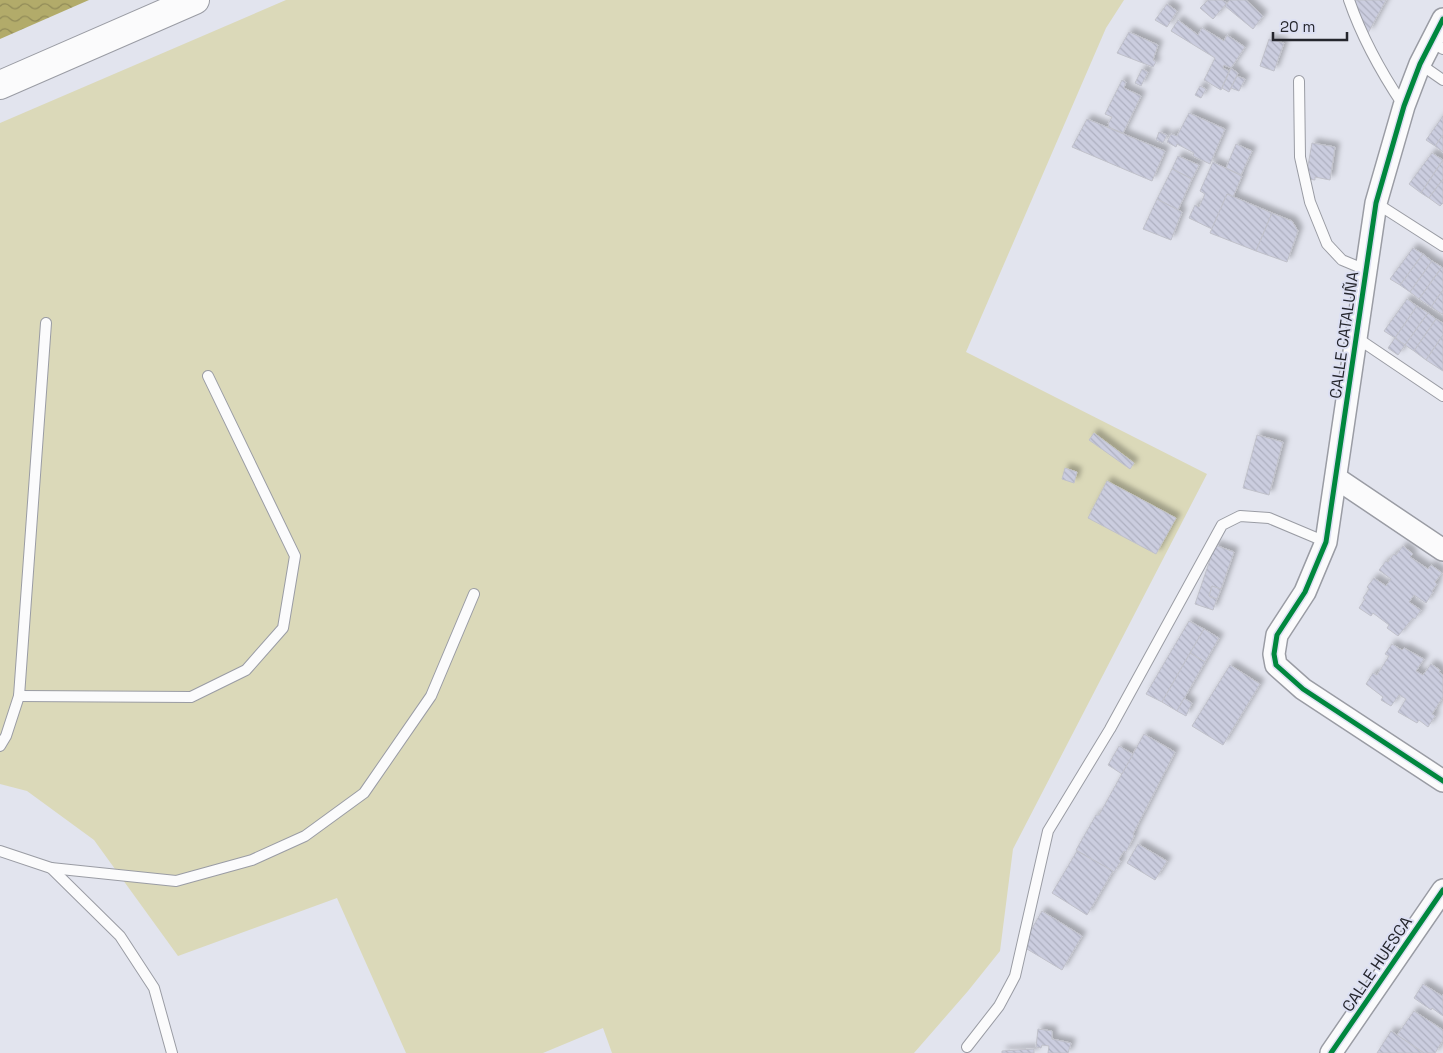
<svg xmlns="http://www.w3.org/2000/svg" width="1443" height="1053" font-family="'Space Grotesk',sans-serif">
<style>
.green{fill:#dbd9b9}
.water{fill:url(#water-waves)}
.building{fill:url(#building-back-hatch);stroke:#c0c1ca;filter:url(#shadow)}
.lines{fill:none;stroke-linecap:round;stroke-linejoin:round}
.lane-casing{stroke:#9a9ca4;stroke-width:12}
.street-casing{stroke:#9a9ca4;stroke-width:24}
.highway-casing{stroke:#9a9ca4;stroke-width:30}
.lane{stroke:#fbfbfc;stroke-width:10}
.street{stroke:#fbfbfc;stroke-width:21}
.highway{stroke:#fbfbfc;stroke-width:28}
.cycleway-casing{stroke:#dde0f3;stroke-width:8}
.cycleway{stroke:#00873e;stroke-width:5}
.labels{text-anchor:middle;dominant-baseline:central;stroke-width:4;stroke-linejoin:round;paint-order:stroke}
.street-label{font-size:16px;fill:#25262d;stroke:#dde0f3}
</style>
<defs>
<pattern id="water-waves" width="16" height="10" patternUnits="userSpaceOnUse" patternTransform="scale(1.25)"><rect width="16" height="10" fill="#b2ab6a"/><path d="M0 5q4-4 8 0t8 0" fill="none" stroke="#918b58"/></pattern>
<pattern id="building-back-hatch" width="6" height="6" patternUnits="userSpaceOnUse" patternTransform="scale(1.25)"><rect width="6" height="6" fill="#cbcddf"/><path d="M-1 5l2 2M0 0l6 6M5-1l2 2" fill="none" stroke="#aeb0c0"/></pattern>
<filter id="shadow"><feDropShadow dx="4.5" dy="-4.5" stdDeviation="2.5" flood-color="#0004"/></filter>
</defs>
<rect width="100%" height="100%" fill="#e2e4ee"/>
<!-- green -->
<path class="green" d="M 286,0 L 1124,0 L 1106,28 L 966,352 L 1207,474 L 1013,849 L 1000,951 L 968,991 L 914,1053 L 612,1053 L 603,1028 L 543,1053 L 406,1053 L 337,898 L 178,956 L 94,840 L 27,791 L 0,784 L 0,123 Z"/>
<!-- water -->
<path class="water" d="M 0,0 L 89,0 L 0,39 Z"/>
<!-- building -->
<g class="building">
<path d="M 1208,0 L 1222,0 L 1227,3 L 1213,19 L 1200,8 Z"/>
<path d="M 1230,0 L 1246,0 L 1263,16 L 1253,29 L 1225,6 Z"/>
<path d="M 1351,0 L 1386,0 L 1368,33 Z"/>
<path d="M 1167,4 L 1177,11 L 1167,27 L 1155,20 Z"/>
<path d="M 1178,20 L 1198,35 L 1202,28 L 1224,41 L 1227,35 L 1245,47 L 1231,68 L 1224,65 L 1223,68 L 1229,71 L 1221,90 L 1204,80 L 1215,58 L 1171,31 Z"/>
<path d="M 1129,32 L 1158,45 L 1153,60 L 1156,62 L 1153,67 L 1117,53 Z"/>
<path d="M 1269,39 L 1284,43 L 1274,71 L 1260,66 Z"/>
<path d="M 1231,68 L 1238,73 L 1229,92 L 1222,88 Z"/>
<path d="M 1142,69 L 1148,72 L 1141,86 L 1135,83 Z"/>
<path d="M 1237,76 L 1245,79 L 1239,91 L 1231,88 Z"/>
<path d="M 1122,80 L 1126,82 L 1124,88 L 1141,96 L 1123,133 L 1108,127 L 1109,125 L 1108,124 L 1112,117 L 1105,114 Z"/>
<path d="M 1200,86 L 1206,89 L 1201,98 L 1195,95 Z"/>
<path d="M 1189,113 L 1225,129 L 1210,164 L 1193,156 L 1194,153 L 1177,144 L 1176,147 L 1167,142 L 1171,134 L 1177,136 Z"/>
<path d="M 1443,116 L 1443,135 L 1435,146 L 1426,140 Z"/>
<path d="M 1087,119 L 1165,151 L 1152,181 L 1072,147 Z"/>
<path d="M 1159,132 L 1167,135 L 1163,143 L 1156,140 Z"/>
<path d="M 1443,135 L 1443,152 L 1435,146 Z"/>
<path d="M 1312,143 L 1335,147 L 1330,180 L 1315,177 L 1315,180 L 1308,179 L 1306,177 Z"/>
<path d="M 1236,144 L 1252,151 L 1241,175 L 1226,168 Z"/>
<path d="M 1432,153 L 1443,160 L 1421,193 L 1409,184 Z"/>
<path d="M 1178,156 L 1199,165 L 1192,179 L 1172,169 Z"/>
<path d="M 1443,160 L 1443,179 L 1429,198 L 1421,193 Z"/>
<path d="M 1213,162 L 1242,176 L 1233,197 L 1227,194 L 1212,229 L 1189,218 L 1195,205 L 1199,207 L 1205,194 L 1200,191 Z"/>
<path d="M 1172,169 L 1192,179 L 1178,210 L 1157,199 Z"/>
<path d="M 1443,179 L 1443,203 L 1440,206 L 1429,198 Z"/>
<path d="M 1227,194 L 1272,213 L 1256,251 L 1210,233 Z"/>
<path d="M 1157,199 L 1182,212 L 1171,240 L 1143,229 Z"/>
<path d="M 1272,213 L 1292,221 L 1298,231 L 1287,262 L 1256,251 Z"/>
<path d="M 1413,248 L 1423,254 L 1400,285 L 1390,279 Z"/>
<path d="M 1423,254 L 1432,261 L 1410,292 L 1400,285 Z"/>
<path d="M 1432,261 L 1442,267 L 1419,299 L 1410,292 Z"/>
<path d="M 1442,267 L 1443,268 L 1443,290 L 1431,307 L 1419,299 Z"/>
<path d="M 1443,290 L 1443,313 L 1442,314 L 1431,307 Z"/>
<path d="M 1407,299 L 1417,306 L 1395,338 L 1384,331 Z"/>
<path d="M 1417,306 L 1428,313 L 1405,345 L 1395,338 Z"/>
<path d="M 1428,313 L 1436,319 L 1414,351 L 1405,345 Z"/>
<path d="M 1436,319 L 1443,323 L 1443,335 L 1426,360 L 1414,351 Z"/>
<path d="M 1443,335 L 1443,371 L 1426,360 Z"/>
<path d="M 1395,338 L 1405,345 L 1398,355 L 1388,348 Z"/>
<path d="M 1094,433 L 1134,463 L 1130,469 L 1089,440 Z"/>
<path d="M 1257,435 L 1283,442 L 1269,495 L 1243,488 Z"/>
<path d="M 1065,468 L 1077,472 L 1074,483 L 1062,479 Z"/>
<path d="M 1107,481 L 1176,518 L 1156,554 L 1088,518 Z"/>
<path d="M 1215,545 L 1234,552 L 1221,589 L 1212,586 L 1209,596 L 1217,599 L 1213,610 L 1195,604 Z"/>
<path d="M 1403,546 L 1413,554 L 1410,557 L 1428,569 L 1431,565 L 1442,573 L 1435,582 L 1437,584 L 1432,591 L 1433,592 L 1426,603 L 1414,595 L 1409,602 L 1421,610 L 1415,619 L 1413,618 L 1398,636 L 1387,628 L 1389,625 L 1373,613 L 1371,616 L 1359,608 L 1365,599 L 1363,598 L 1369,589 L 1367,587 L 1374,578 L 1386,586 L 1391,579 L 1379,570 L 1386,561 L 1388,562 L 1394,554 L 1396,555 Z"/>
<path d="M 1212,586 L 1221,589 L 1217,599 L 1209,596 Z"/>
<path d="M 1189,621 L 1204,629 L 1162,702 L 1146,694 Z"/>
<path d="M 1204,629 L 1219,638 L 1205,662 L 1190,653 Z"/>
<path d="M 1392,644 L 1402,650 L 1404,648 L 1424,659 L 1416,671 L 1423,675 L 1431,664 L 1440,670 L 1439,672 L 1443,675 L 1443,697 L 1432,714 L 1435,716 L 1428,727 L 1419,720 L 1417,723 L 1398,712 L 1406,699 L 1399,695 L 1391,706 L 1381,700 L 1383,697 L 1366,684 L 1373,673 L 1377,675 L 1389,656 L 1385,654 Z"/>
<path d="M 1190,653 L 1205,662 L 1177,711 L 1162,702 Z"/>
<path d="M 1230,665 L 1260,684 L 1223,745 L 1192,726 Z"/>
<path d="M 1184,698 L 1192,703 L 1186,716 L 1177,711 Z"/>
<path d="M 1144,734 L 1175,752 L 1133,834 L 1134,836 L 1126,852 L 1124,851 L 1119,859 L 1121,861 L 1114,872 L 1076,850 L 1096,815 L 1099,815 Z"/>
<path d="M 1119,746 L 1133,754 L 1122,774 L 1108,765 Z"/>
<path d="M 1138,844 L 1167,861 L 1155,880 L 1127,863 Z"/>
<path d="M 1077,851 L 1113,871 L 1087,915 L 1052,893 Z"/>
<path d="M 1042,911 L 1082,936 L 1062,970 L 1022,946 Z"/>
<path d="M 1423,984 L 1442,996 L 1443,994 L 1443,1016 L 1432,1008 L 1431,1010 L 1414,998 Z"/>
<path d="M 1414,1011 L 1443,1030 L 1443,1040 L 1435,1053 L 1424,1053 L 1397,1035 Z"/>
<path d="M 1038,1029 L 1052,1031 L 1052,1039 L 1071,1043 L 1068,1053 L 1048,1053 L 1049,1046 L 1042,1045 L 1041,1048 L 1036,1047 Z"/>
<path d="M 1391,1031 L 1424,1053 L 1377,1053 Z"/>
<path d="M 1034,1049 L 1034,1053 L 1002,1053 L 1002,1051 Z"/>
</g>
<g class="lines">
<defs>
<g id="lane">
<path d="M 1349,0 C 1362,38 1381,72 1403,105"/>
<path d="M 1432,42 L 1443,49"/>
<path d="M 1420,64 L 1443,80"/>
<path d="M 1299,81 L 1300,157 L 1310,202 L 1327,244 L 1342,260 L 1366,270"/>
<path d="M 1376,203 L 1443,246"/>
<path d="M 1357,338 L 1443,396"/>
<path d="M 19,696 L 191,697 L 246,670 L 283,628 L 295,556 L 208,376"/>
<path d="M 0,746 L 6,736 L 19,696 L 46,323"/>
<path d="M 0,851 L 51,868 L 120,936 L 154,988 L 172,1053"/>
<path d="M 51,868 L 176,881 L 252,860 L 305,836 L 364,793 L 431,696 L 474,594"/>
<path d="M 967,1047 L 999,1006 L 1015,976 L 1048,831 L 1110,729 L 1222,525 L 1240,516 L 1269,518 L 1326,542"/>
</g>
<g id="street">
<path d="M 1443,19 L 1420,64 L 1404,106 L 1376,203 L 1326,542 L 1305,592 L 1277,635 L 1274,654 L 1276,665 L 1303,689 L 1443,781"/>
<path d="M 1336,478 L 1443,550"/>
<path d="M 1331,1053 L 1443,890"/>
</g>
<path id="highway" d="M 0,85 L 195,0"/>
</defs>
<!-- lane casing -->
<use href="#lane" class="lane-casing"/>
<!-- street casing -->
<use href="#street" class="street-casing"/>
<!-- highway casing -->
<use href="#highway" class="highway-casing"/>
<!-- lane -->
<use href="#lane" class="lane"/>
<!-- street -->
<use href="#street" class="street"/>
<!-- highway -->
<use href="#highway" class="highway"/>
<defs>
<g id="cycleway">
<path d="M 1443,19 L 1420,64 L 1404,106 L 1376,203 L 1326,542 L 1305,592 L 1277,635 L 1274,654 L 1276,665 L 1303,689 L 1443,781"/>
<path d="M 1331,1053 L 1443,890"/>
</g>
</defs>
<!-- cycleway casing -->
<use href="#cycleway" class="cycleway-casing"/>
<!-- cycleway -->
<use href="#cycleway" class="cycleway"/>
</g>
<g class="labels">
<!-- street labels -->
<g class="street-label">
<text transform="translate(1344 335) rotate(-82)">CALLE CATALUÑA</text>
<text transform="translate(1377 964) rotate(-56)">CALLE HUESCA</text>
</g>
</g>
<!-- scale -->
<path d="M1273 32v8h74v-8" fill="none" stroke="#25262d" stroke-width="2.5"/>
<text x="1280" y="32" font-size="15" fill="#25262d" stroke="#dde0f3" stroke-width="4" paint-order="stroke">20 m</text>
</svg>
